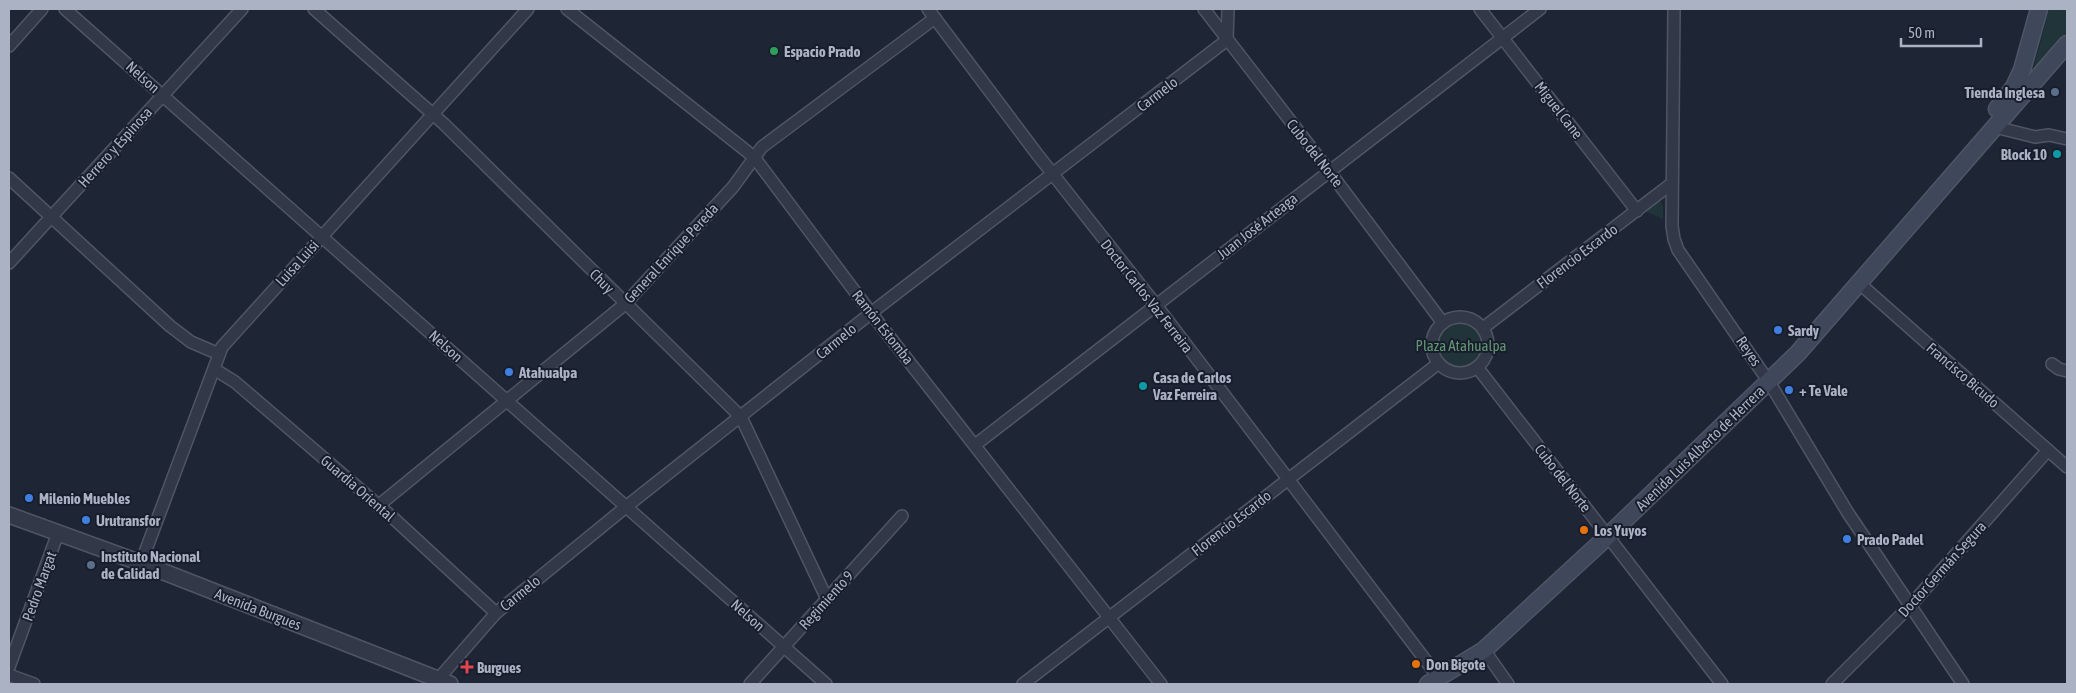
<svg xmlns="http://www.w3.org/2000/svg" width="2076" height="693" font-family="'Asap Condensed',sans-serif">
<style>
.green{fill:#213439}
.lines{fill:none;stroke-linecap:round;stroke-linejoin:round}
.minor-casing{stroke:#4f5565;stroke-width:14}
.tertiary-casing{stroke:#4f5565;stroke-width:18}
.secondary-casing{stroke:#4f5565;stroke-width:19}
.minor{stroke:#323847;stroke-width:11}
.tertiary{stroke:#323847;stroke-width:15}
.secondary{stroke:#3f475a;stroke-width:16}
.leisure-dot{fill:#2e9e5b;stroke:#171d2b;stroke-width:2}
.service-dot{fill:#5c6f8a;stroke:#171d2b;stroke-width:2}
.culture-dot{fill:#0f9aa8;stroke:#171d2b;stroke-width:2}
.shop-dot{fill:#3f7fe0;stroke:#171d2b;stroke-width:2}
.food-dot{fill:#e8710a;stroke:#171d2b;stroke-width:2}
.health-dot{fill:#e0444e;stroke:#171d2b;stroke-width:2}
.labels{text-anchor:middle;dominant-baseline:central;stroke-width:4;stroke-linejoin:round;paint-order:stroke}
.poi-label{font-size:15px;font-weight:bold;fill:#abb2c4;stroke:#171d2b;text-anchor:start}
.street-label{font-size:15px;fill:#abb2c4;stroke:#171d2b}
.park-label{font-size:15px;fill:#639574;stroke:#171d2b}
</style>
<rect width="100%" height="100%" fill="#1e2636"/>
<!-- green -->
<g class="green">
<path d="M 2049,9 L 2067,9 L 2067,32 L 2038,74 L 2034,70 L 2034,67 Z"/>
<path d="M 1656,201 L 1661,202 L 1663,206 L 1663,219 L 1644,211 Z"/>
<circle cx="1461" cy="345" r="23"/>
</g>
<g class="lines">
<defs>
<g id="minor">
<path d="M 65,9 L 826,684"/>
<path d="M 314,9 L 444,124 L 741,417 L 827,599"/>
<path d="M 567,9 L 754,157 L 871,313 L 1161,684"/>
<path d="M 928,9 L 1037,154 L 1156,305 L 1439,678"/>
<path d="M 1204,9 L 1329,171 L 1443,323"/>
<path d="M 1480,9 L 1637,211"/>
<path d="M 1674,9 L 1672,226 L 1674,239 L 1678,250 L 1769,382 L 1848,513 L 1963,684"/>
<path d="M 1227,40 L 1228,9"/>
<path d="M 9,46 L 42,9"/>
<path d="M 1995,127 L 2035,137 L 2049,135 L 2067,139"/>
<path d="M 9,178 L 170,326 L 191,342 L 219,354"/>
<path d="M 9,263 L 242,9"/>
<path d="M 1859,283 L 2067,467"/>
<circle cx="1460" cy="345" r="28"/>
<path d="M 1483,328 L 1671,184"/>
<path d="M 2052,364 L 2059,369 L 2067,371"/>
<path d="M 1477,367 L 1722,684"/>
<path d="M 214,369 L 235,382 L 391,516 L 496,613"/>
<path d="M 975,445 L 1540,9"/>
<path d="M 378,506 L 625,304 L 733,187 L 762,147 L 935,18"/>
<path d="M 141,563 L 222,347 L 528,9"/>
<path d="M 1484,650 L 1508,684"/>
<path d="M 9,667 L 58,533"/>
<path d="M 9,675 L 34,684"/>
<path d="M 434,684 L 496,613 L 627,506 L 880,306 L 1227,40"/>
<path d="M 750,684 L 902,516"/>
<path d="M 1023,684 L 1439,363"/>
<path d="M 1832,684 L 1910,606 L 2048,450"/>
</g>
<path id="tertiary" d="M 9,515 L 141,563 L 450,684"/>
<g id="secondary">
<path d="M 1997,109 L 2014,87 L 2022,70 L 2039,9"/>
<path d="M 1428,684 L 1484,650 L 1609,535 L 1798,353 L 2067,44"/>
</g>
</defs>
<!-- minor casing -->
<use href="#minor" class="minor-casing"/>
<!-- tertiary casing -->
<use href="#tertiary" class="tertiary-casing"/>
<!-- secondary casing -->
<use href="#secondary" class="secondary-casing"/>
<!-- minor -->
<use href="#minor" class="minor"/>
<!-- tertiary -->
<use href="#tertiary" class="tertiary"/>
<!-- secondary -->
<use href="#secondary" class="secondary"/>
</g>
<!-- markers -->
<circle class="leisure-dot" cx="774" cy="51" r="5"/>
<g class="service-dot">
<circle cx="2055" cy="92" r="5"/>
<circle cx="91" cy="565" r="5"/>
</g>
<g class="culture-dot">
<circle cx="2057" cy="154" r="5"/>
<circle cx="1143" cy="386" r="5"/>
</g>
<g class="shop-dot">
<circle cx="1778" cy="330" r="5"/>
<circle cx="509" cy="372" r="5"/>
<circle cx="1789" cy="390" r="5"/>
<circle cx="29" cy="498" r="5"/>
<circle cx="86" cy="520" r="5"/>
<circle cx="1847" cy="539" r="5"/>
</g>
<g class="food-dot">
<circle cx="1584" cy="530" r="5"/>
<circle cx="1416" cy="664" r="5"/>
</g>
<path class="health-dot" d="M464.5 659.5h5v5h5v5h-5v5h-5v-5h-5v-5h5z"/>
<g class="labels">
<!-- poi labels -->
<g class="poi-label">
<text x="784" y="51">Espacio Prado</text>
<text x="2045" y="92" text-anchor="end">Tienda Inglesa</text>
<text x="2047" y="154" text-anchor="end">Block 10</text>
<text x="1788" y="330">Sardy</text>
<text x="519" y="372">Atahualpa</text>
<text x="1153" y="377">Casa de Carlos<tspan x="1153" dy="17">Vaz Ferreira</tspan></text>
<text x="1799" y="390">+ Te Vale</text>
<text x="39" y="498">Milenio Muebles</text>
<text x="96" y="520">Urutransfor</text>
<text x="1594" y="530">Los Yuyos</text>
<text x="1857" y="539">Prado Padel</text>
<text x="101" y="556">Instituto Nacional<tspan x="101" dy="17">de Calidad</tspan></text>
<text x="1426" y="664">Don Bigote</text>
<text x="477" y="667">Burgues</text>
</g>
<!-- street labels -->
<g class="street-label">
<text transform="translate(143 77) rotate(42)">Nelson</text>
<text transform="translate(1157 94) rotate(-37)">Carmelo</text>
<text transform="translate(1559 110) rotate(52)">Miguel Cane</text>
<text transform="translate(115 147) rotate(-48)">Herrero y Espinosa</text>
<text transform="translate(1315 153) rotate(52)">Cubo del Norte</text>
<text transform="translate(1257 226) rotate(-38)">Juan José Arteaga</text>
<text transform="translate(671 253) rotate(-47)">General Enrique Pereda</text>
<text transform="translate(1577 256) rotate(-37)">Florencio Escardo</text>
<text transform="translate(297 263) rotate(-48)">Luisa Luisi</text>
<text transform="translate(602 281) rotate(45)">Chuy</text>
<text transform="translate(1147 296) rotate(52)">Doctor Carlos Vaz Ferreira</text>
<text transform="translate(883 327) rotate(52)">Ramón Estomba</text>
<text transform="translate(836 341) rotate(-39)">Carmelo</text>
<text transform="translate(446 346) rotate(42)">Nelson</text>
<text transform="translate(1749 351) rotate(56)">Reyes</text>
<text transform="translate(1963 375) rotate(41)">Francisco Bicudo</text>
<text transform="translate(1700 448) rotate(-44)">Avenida Luis Alberto de Herrera</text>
<text transform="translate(1563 478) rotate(52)">Cubo del Norte</text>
<text transform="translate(358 488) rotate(41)">Guardia Oriental</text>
<text transform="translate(1231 523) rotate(-38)">Florencio Escardo</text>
<text transform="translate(1942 569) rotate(-48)">Doctor Germán Segura</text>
<text transform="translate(39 586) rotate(-70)">Pedro Margat</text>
<text transform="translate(520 593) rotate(-39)">Carmelo</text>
<text transform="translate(826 600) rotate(-48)">Regimiento 9</text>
<text transform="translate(258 609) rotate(21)">Avenida Burgues</text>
<text transform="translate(748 615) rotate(42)">Nelson</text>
</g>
<!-- park labels -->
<g class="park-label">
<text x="1461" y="345">Plaza Atahualpa</text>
</g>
</g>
<!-- border -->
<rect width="2076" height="693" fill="none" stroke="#abb2c4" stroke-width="20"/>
<!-- scale -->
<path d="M1901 38v8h80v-8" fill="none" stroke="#abb2c4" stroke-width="2.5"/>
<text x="1908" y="38" font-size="15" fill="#abb2c4" stroke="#171d2b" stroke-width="4" paint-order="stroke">50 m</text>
</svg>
